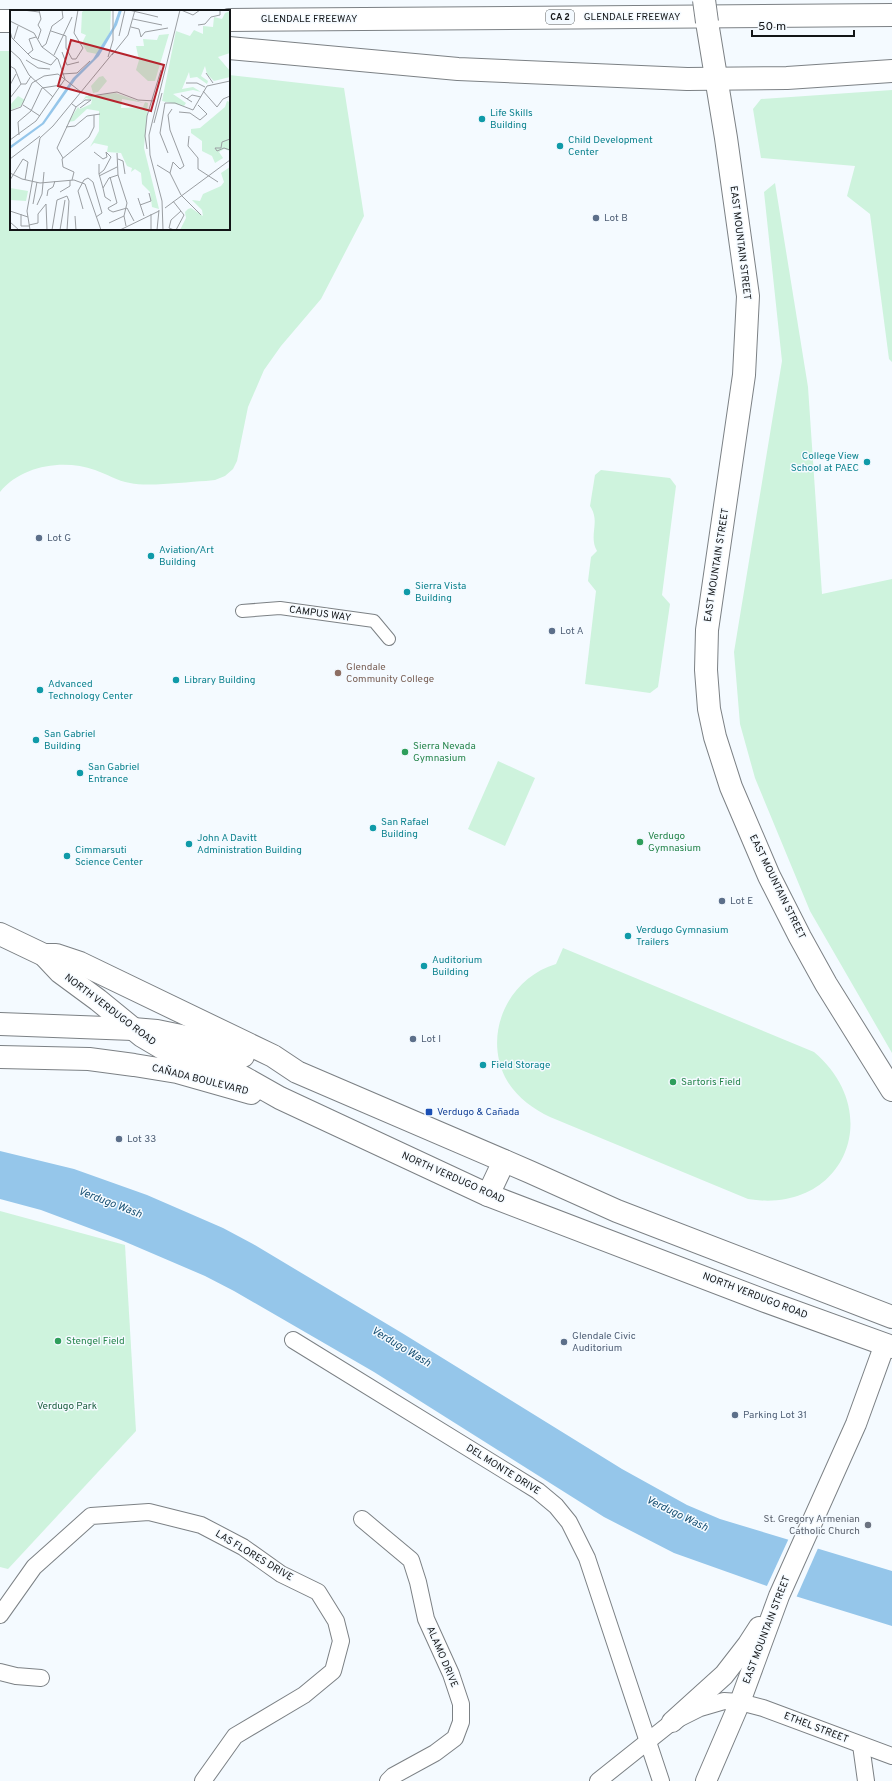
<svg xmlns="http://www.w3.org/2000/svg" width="892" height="1781" font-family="Overpass,sans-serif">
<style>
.green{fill:#cef3dd}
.water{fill:#95c6ea}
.pier{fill:#f4faff}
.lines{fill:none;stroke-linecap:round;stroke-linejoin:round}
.pedestrian-casing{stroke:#7c8185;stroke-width:14}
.minor-casing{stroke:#7c8185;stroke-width:18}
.tertiary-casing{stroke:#7c8185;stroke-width:22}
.secondary-casing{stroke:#7c8185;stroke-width:24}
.motorway-casing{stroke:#7c8185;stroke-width:24}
.pedestrian{stroke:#fff;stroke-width:12}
.minor{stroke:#fff;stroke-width:16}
.tertiary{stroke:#fff;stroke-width:20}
.secondary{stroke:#fff;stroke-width:22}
.motorway{stroke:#fff;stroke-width:22}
.secondary-bridge-casing{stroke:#7c8185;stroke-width:24;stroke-linecap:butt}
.secondary-bridge{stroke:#fff;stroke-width:22}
.culture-dot{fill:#0f9aa8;stroke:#f4faff;stroke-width:1.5}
.service-dot{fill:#5c6f8a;stroke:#f4faff;stroke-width:1.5}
.education-dot{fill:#8d6e63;stroke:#f4faff;stroke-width:1.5}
.leisure-dot{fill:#2e9e5b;stroke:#f4faff;stroke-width:1.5}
.transit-dot{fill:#1a4fb4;stroke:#f4faff;stroke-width:1.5}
.worship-dot{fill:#6b7280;stroke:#f4faff;stroke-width:1.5}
.labels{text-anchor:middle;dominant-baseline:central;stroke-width:3;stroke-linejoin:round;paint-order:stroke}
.shield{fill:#f4faff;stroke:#565a5d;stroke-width:1}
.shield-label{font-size:9px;font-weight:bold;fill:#131517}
.street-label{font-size:10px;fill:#131517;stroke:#f4faff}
.culture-label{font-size:10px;fill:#0d838f;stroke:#f4faff;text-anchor:start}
.service-label{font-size:10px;fill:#4e5e75;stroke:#f4faff;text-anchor:start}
.education-label{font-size:10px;fill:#785e54;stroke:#f4faff;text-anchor:start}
.leisure-label{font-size:10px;fill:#27864d;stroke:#f4faff;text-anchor:start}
.transit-label{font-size:10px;fill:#164399;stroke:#f4faff;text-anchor:start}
.park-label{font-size:10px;fill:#206042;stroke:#f4faff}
.worship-label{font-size:10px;fill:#5b616d;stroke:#f4faff;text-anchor:end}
.water-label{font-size:11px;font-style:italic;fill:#195174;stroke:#f4faff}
.inset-road{fill:none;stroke:#9a9ea2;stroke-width:1}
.view{fill:#b5242d;fill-opacity:0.15;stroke:#b5242d;stroke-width:2}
.inset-edge{fill:none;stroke:#131517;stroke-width:2}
</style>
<rect width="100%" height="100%" fill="#f4faff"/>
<!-- green -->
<g class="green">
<path d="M 0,51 L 11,51 L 11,229 L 229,229 L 229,75 L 344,88 L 364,216 L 321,299 L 281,346 L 264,370 L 248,407 L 237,461 L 233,469 L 225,476 L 215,480 L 206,481 C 185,482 148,487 130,483 C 117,481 107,474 95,470 C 64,459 22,465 0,492 Z"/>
<path d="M 892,90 L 892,362 L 889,359 L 870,214 L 847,196 L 855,166 L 761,158 L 753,109 L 761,99 Z"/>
<path d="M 775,183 L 808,387 L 822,594 L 892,579 L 892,1053 L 810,911 L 755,778 L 740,724 L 734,652 L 782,361 L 764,192 Z"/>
<path d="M 601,470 L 670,478 L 676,486 L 662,595 L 670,604 L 658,687 L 650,693 L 585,684 L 596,591 L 588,581 L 591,557 L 597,551 C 588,535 601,522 590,506 L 595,475 Z"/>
<path d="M 498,761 L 535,778 L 505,846 L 468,829 Z"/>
<path d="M 563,948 L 814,1052 C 887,1114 843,1215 748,1199 L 550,1117 C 532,1108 515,1096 505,1077 C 483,1032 509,978 556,964 Z"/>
<path d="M 0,1211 L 125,1245 L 136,1431 L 8,1569 L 0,1567 Z"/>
</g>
<!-- water -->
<path class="water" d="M 0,1151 L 74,1169 L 147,1195 L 223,1228 L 253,1244 L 402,1333 L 622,1469 L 687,1505 L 720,1519 L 892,1571 L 892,1626 L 795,1596 L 674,1553 L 604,1517 L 374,1372 L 234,1291 L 205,1276 L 121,1240 L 41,1210 L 0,1199 Z"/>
<!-- pier -->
<path class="pier" d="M 789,1538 L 819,1546 L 796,1598 L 766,1588 Z"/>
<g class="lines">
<defs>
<path id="pedestrian" d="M 242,611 L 280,608 L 374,621 L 389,639"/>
<g id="minor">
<path d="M 293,1340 L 538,1491 L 556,1506 L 569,1522 L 587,1558 L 661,1781"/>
<path d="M 362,1519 L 411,1560 L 418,1582 L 426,1619 L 451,1674 L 461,1704 L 461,1722 L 455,1738 L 435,1753 L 393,1776 L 388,1781"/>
<path d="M 0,1615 L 34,1567 L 91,1516 L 149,1512 L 201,1525 L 243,1547 L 281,1574 L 318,1592 L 336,1621 L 341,1641 L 333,1671 L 304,1695 L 235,1736 L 203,1781"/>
<path d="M 0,1672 L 16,1676 L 41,1678"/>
<path d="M 861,1745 L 866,1781"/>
<path d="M 598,1781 L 672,1722 L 700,1708 L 724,1701 L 740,1702 L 763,1708 L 892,1756"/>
</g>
<g id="tertiary">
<path d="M 672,1722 L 724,1675 L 748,1644 L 759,1627"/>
<path d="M 706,1781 L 740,1702 L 779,1596 L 856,1424 L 885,1344"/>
</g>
<g id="secondary">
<path d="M 707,22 L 726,138 L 748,296 L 744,375 L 707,630 L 706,670 L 709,709 L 715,737 L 731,787 L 769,876 L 800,937 L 826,984 L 892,1090"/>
<path d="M 0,934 L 44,955 L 60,972 L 98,1000 L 142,1036 L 164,1049 L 241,1076 L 280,1098 L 488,1195 L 765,1301 L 892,1347"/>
<path d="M 44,955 L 56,955 L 80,963 L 273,1056 L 297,1072 L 530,1172 L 617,1211 L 892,1317"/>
<path d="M 0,1024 L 133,1029 L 157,1031 L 186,1037 L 243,1056"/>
<path d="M 0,1057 L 89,1059 L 134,1065 L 177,1072 L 251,1093"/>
<path d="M 488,1195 L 504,1161"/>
</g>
<g id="motorway">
<path d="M 229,20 L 892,15"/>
<path d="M 0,21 L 11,21"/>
<path d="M 229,48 L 458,69 L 687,79 L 787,78 L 892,71"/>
</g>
</defs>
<!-- pedestrian casing -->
<use href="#pedestrian" class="pedestrian-casing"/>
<!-- minor casing -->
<use href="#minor" class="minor-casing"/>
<!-- tertiary casing -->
<use href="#tertiary" class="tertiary-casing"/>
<!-- secondary casing -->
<use href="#secondary" class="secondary-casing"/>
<!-- motorway casing -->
<use href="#motorway" class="motorway-casing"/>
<!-- pedestrian -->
<use href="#pedestrian" class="pedestrian"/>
<!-- minor -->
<use href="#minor" class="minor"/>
<!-- tertiary -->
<use href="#tertiary" class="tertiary"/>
<!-- secondary -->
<use href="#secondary" class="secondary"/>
<!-- motorway -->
<use href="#motorway" class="motorway"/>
<defs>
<path id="secondary-bridge" d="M 704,0 L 707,22"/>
</defs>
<!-- secondary-bridge casing -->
<use href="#secondary-bridge" class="secondary-bridge-casing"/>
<!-- secondary-bridge -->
<use href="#secondary-bridge" class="secondary-bridge"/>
</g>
<!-- markers -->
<g class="culture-dot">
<circle cx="482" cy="119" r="4"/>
<circle cx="560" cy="146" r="4"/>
<circle cx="867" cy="462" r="4"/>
<circle cx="151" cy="556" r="4"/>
<circle cx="407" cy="592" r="4"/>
<circle cx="176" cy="680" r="4"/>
<circle cx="40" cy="690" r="4"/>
<circle cx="36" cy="740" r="4"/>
<circle cx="80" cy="773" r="4"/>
<circle cx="373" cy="828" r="4"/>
<circle cx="189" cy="844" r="4"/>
<circle cx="67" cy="856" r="4"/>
<circle cx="628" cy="936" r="4"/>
<circle cx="424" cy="966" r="4"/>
<circle cx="483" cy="1065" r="4"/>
</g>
<g class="service-dot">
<circle cx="596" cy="218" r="4"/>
<circle cx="39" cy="538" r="4"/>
<circle cx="552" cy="631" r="4"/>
<circle cx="722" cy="901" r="4"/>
<circle cx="413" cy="1039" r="4"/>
<circle cx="119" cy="1139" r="4"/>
<circle cx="564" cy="1342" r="4"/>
<circle cx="735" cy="1415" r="4"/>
</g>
<circle class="education-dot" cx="338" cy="673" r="4"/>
<g class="leisure-dot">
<circle cx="405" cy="752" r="4"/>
<circle cx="640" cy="842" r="4"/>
<circle cx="673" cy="1082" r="4"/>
<circle cx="58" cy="1341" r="4"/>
</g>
<rect class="transit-dot" x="425" y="1108" width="8" height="8" rx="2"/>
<circle class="worship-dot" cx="868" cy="1525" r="4"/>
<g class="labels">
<!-- shield labels -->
<rect class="shield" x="546" y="10" width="28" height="14" rx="3"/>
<g class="shield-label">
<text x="560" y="17">CA 2</text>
</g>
<!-- street labels -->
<g class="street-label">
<text x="632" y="17">GLENDALE FREEWAY</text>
<text x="309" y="19">GLENDALE FREEWAY</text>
<text transform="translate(740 243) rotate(83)">EAST MOUNTAIN STREET</text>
<text transform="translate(717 565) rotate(-81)">EAST MOUNTAIN STREET</text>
<text transform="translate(320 614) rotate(8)">CAMPUS WAY</text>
<text transform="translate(777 887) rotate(64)">EAST MOUNTAIN STREET</text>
<text transform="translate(110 1010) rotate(37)">NORTH VERDUGO ROAD</text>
<text transform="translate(200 1080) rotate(14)">CAÑADA BOULEVARD</text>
<text transform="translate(453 1178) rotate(24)">NORTH VERDUGO ROAD</text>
<text transform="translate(755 1296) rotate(21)">NORTH VERDUGO ROAD</text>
<text transform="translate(503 1470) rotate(32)">DEL MONTE DRIVE</text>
<text transform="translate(254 1556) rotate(31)">LAS FLORES DRIVE</text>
<text transform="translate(767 1630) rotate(-69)">EAST MOUNTAIN STREET</text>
<text transform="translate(442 1657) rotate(67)">ALAMO DRIVE</text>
<text transform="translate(816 1728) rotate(21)">ETHEL STREET</text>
</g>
<!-- culture labels -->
<g class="culture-label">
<text x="490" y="113">Life Skills<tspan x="490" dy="12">Building</tspan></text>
<text x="568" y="140">Child Development<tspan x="568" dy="12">Center</tspan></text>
<text x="859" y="456" text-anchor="end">College View<tspan x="859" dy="12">School at PAEC</tspan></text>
<text x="159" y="550">Aviation/Art<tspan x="159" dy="12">Building</tspan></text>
<text x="415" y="586">Sierra Vista<tspan x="415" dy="12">Building</tspan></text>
<text x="184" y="680">Library Building</text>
<text x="48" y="684">Advanced<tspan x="48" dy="12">Technology Center</tspan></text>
<text x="44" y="734">San Gabriel<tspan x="44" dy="12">Building</tspan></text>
<text x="88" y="767">San Gabriel<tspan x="88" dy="12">Entrance</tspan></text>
<text x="381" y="822">San Rafael<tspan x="381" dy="12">Building</tspan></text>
<text x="197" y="838">John A Davitt<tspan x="197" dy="12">Administration Building</tspan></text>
<text x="75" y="850">Cimmarsuti<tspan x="75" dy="12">Science Center</tspan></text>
<text x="636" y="930">Verdugo Gymnasium<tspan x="636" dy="12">Trailers</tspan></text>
<text x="432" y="960">Auditorium<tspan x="432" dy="12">Building</tspan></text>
<text x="491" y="1065">Field Storage</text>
</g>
<!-- service labels -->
<g class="service-label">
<text x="604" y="218">Lot B</text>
<text x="47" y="538">Lot G</text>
<text x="560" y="631">Lot A</text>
<text x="730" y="901">Lot E</text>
<text x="421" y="1039">Lot I</text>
<text x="127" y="1139">Lot 33</text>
<text x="572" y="1336">Glendale Civic<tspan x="572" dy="12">Auditorium</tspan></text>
<text x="743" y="1415">Parking Lot 31</text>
</g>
<!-- education labels -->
<g class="education-label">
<text x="346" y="667">Glendale<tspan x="346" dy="12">Community College</tspan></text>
</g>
<!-- leisure labels -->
<g class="leisure-label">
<text x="413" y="746">Sierra Nevada<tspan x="413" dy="12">Gymnasium</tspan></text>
<text x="648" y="836">Verdugo<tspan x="648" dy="12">Gymnasium</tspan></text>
<text x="681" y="1082">Sartoris Field</text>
<text x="66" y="1341">Stengel Field</text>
</g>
<!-- transit labels -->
<g class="transit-label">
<text x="437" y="1112">Verdugo &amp; Cañada</text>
</g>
<!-- park labels -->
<g class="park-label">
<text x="67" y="1406">Verdugo Park</text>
</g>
<!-- worship labels -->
<g class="worship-label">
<text x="860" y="1519">St. Gregory Armenian<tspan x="860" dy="12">Catholic Church</tspan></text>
</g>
<!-- water labels -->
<g class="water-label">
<text transform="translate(110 1203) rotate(21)">Verdugo Wash</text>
<text transform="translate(401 1347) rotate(31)">Verdugo Wash</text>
<text transform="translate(677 1514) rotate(26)">Verdugo Wash</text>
</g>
</g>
<!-- overview -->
<g transform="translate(10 10)">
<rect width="220" height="220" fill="#f4faff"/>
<path d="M 75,0 L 101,0 L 100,22 L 87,44 L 77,42 L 72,33 L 76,25 L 71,23 L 72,2 ZM 220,1 L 220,43 L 208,47 L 220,61 L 220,67 L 204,71 L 197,64 L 195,56 L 191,66 L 198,71 L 197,74 L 187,67 L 180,68 L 179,62 L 172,79 L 183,77 L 191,82 L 183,80 L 163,84 L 176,93 L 174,96 L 152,91 L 166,21 L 180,26 L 184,20 L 193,24 L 193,16 L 203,17 L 204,7 L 212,9 L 215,3 ZM 159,24 L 145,71 L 138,71 L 126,60 L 129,50 L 126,36 L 134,36 L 133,29 L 147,30 L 149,25 ZM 93,66 L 97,71 L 88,82 L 83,83 L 81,76 L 89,67 ZM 106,83 L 134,93 L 112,89 L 111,98 L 133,97 L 135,92 L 138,93 L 134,138 L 149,199 L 142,197 L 140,182 L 132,174 L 131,163 L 125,159 L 121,162 L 122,158 L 117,156 L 111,143 L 97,142 L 98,136 L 84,133 L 80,137 L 89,121 L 89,101 L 77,99 L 64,111 L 58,112 L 68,97 L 70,99 L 81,94 L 82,90 L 76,88 L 72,91 L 76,86 ZM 8,86 L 15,90 L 11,96 L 1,100 L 1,94 ZM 217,91 L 220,92 L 220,141 L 214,139 L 209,142 L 213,148 L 205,153 L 202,146 L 192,141 L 192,131 L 181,123 L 181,119 L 190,118 L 215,97 ZM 220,157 L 220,220 L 170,220 L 176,208 L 175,202 L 178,199 L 181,198 L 193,206 L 192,200 L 182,190 L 190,191 L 193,184 L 211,176 L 214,172 L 211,163 ZM 0,178 L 18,181 L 16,191 L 0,190 Z" fill="#cef3dd"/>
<path d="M 109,0 L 112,0 L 107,15 L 89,46 L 66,69 L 34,114 L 0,139 L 0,136 L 32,113 L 63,68 L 83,49 L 103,17 Z" fill="#95c6ea"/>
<path class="inset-road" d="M 13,0 L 29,2M 119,0 L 148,7M 171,0 L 183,5 L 190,0M 123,9 L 152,15M 0,11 L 24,23 L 32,37 L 48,49 L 55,69M 188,15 L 195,14 L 201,7 L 210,5 L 210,0M 121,17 L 129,19 L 131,27 L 135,22 L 158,18M 0,21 L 2,28 L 22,48 L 41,55 L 47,48M 41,21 L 56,26 L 56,38 L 62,49 L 66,49 L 73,38 L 64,23 L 68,0M 109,26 L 115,0M 4,29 L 8,16M 28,29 L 31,20 L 28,15 L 31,9 L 29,0M 32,37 L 36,34 L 42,16 L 53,8 L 52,0M 0,40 L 10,49 L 19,65 L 43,87M 52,42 L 57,55 L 69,52M 18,44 L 23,40 L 19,29 L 26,27M 44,45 L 62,7M 102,45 L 118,25 L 125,0M 98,47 L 103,30 L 103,0M 16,50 L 28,58 L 40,59M 0,56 L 5,59 L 11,74M 196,63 L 203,73M 52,64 L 67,63 L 80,51M 176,73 L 187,73 L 195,77M 0,75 L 6,64M 193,81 L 207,97 L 213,89 L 220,86M 71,82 L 81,86 L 107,82 L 128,90 L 145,91M 171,85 L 182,92M 0,88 L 11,74 L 16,74 L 21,66M 177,89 L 182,85 L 191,87M 155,93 L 165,93 L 183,100 L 197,76 L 220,71M 155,93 L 150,123 L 158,143M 62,94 L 66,97 L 75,90 L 81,90 L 70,98M 13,95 L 30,106M 0,101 L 11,97 L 22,73 L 34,66 L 48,64 L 71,82M 169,102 L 180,103 L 190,110 L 197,104 L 188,95M 144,113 L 152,83M 56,117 L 65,116 L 77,106 L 90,104M 9,125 L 8,112 L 21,101 L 32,78 L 51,75M 179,126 L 178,136 L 188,148 L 188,159 L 208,172M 0,130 L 26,111 L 55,69M 205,138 L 211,138 L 212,132 L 220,129M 205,138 L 207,141 L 214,138 L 220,140M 137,139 L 135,126 L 137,106 L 151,60M 84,142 L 93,149 L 97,147 L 96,142 L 101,147 L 94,160 L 89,164M 107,143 L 108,165 L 117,193 L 114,206 L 116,216M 53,148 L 47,138 L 66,97M 0,149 L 30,126M 108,149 L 113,151 L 115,164M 89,154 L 89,164 L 93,178M 147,155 L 160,163 L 171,185 L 191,205M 0,163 L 12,169 L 30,173 L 64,170 L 75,174 L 91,220M 160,163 L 163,152 L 170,159 L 174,156 L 160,120 L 158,105 L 162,99M 89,166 L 107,157M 100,167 L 107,193 L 98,198 L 99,200 L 103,202 L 117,198M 0,170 L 13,149 L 18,152 L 15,170M 62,170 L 64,162 L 53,157 L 52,149 L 79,127 L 84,117 L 84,105M 50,182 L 60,176 L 60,170M 37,186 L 38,180 L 43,177 L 45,171M 128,188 L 134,206M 101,191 L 95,187 L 93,178 L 99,168 L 108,165M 163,191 L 174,205 L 166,220M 23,194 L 27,172M 27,195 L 32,184 L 34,162M 130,195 L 141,191 L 139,183M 117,198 L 124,211M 155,198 L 220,150M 73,199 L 68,181 L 74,170 L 78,168 L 83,172 L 92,203 L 86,207M 0,201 L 18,207M 11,204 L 11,216 L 20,216M 141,204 L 141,220M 65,206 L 66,220M 0,212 L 9,220M 99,213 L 114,206M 19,215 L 28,213 L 28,204 L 36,194 L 37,220M 20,220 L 17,201 L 30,128 L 43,116 L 103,43M 42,220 L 47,190 L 57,186 L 59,191 L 57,220M 50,220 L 55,190M 110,220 L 149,201M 147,220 L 149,200M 153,220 L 152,191 L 140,145 L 139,125 L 170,0M 164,220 L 159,218 L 161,210 L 171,201"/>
<path class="view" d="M 61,30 L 154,55 L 141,101 L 48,76 Z"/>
<rect width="220" height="220" class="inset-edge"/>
</g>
<!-- scale -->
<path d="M752 30v6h102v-6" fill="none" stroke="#131517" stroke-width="2"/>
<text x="758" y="30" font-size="12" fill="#131517" stroke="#f4faff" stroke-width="3" paint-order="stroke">50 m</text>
</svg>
